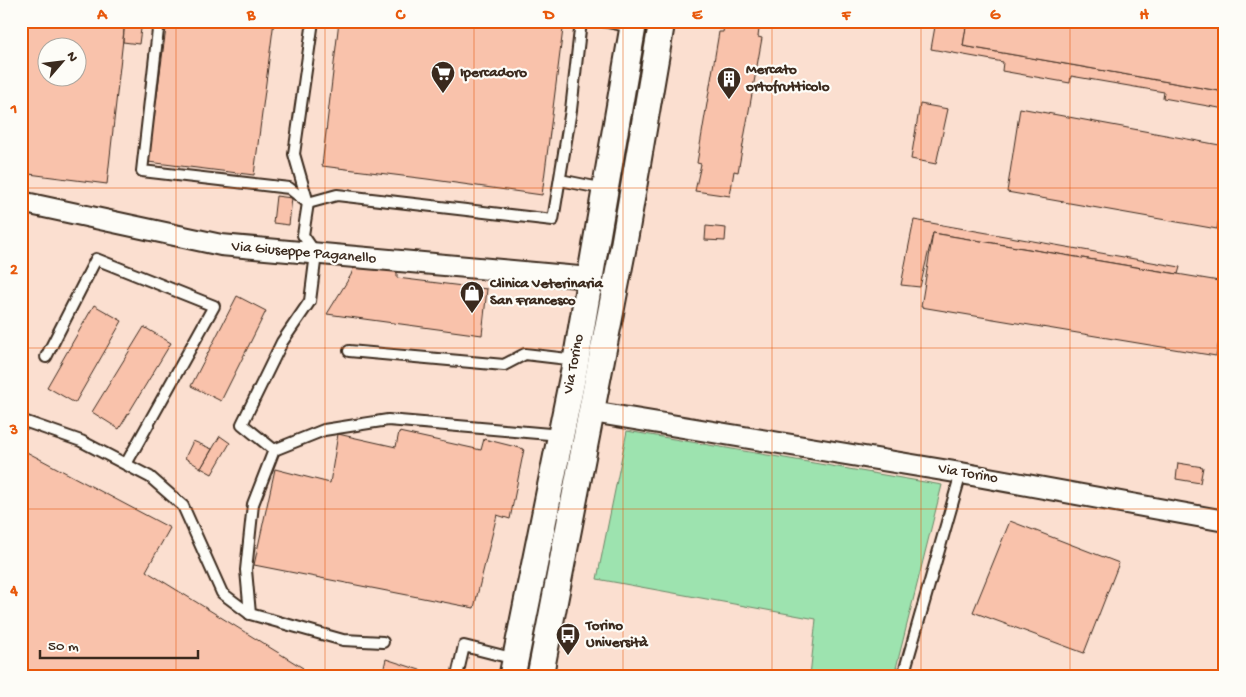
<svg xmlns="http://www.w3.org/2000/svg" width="1246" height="697" font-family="'Gochi Hand',sans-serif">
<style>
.built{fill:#fbdfd0;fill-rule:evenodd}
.green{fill:#9de3af;stroke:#6c8666}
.building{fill:#f9c2ab;stroke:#3b2a1e;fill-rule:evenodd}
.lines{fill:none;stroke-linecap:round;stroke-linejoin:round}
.service-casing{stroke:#3b2a1e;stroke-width:14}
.minor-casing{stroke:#3b2a1e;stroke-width:24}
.tertiary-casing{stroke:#3b2a1e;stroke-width:29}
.service{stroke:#fdfcf7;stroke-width:10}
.minor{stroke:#fdfcf7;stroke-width:20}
.tertiary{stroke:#fdfcf7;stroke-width:25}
.grid{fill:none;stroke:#e8590c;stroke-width:1;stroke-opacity:0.55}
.labels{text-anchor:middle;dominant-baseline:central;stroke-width:4.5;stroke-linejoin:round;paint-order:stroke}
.poi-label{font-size:15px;font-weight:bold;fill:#3b2a1e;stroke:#fdfcf7;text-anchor:start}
.street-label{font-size:15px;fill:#3b2a1e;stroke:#fdfcf7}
.neatline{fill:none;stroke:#e8590c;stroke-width:2}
.grid-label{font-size:16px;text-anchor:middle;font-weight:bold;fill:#e8590c}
</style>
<rect width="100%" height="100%" fill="#fcebe0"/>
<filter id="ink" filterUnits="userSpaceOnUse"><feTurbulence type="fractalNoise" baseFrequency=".02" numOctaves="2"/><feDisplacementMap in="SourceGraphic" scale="10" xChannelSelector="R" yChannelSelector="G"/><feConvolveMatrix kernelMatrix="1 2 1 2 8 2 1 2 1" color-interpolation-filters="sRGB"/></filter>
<g filter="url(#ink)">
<!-- built -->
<path class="built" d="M 21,21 L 1225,21 L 1225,676 L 21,676 ZM 48,48 L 78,48 L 78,78 L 48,78 Z"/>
<!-- green -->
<path class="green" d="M 627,431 L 942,485 L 894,676 L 810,676 L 816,619 L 597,579 Z"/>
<!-- building -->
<g class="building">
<path d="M 21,21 L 125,21 L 107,184 L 21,173 ZM 48,48 L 78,48 L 78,78 L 48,78 Z"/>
<path d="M 125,21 L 142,21 L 139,44 L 123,42 Z"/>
<path d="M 167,21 L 274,21 L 254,175 L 148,162 Z"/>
<path d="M 339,21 L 564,21 L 542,195 L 427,179 L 322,166 Z"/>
<path d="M 725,21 L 760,21 L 758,37 L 762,38 L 738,172 L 734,171 L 730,196 L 695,191 L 701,164 L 697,163 L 719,32 L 723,32 Z"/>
<path d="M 936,21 L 967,21 L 963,46 L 1225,92 L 1225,109 L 1163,98 L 1164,92 L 1071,76 L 1070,83 L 1002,71 L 1003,62 L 931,49 Z"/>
<path d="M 967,21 L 1225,21 L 1225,92 L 963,46 Z"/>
<path d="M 920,104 L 948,109 L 936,164 L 911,159 Z"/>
<path d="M 1020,108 L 1225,146 L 1225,184 L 1217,229 L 1007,192 Z"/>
<path d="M 276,196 L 292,198 L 289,225 L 273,223 Z"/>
<path d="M 914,220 L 1180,267 L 1178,274 L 933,233 L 920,287 L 901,285 Z"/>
<path d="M 706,226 L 726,228 L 725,241 L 705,240 Z"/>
<path d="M 933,233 L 1225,282 L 1225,310 L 1216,356 L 921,307 Z"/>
<path d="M 354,266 L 397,272 L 397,278 L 487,289 L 482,335 L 327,314 L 351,275 Z"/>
<path d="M 237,296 L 266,311 L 221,401 L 191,386 Z"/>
<path d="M 94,305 L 122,321 L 75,403 L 47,387 Z"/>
<path d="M 144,327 L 171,343 L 119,429 L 92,412 Z"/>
<path d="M 399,432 L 481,450 L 484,439 L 524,449 L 510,519 L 497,515 L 474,608 L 254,565 L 275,469 L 330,483 L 338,434 L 396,447 Z"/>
<path d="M 220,436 L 230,443 L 212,474 L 201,468 Z"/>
<path d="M 193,441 L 212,449 L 201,468 L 185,458 Z"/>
<path d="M 21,449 L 170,528 L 146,571 L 303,668 L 300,676 L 40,676 L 21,666 Z"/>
<path d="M 1178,463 L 1203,467 L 1200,483 L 1176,479 Z"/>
<path d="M 1010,521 L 1119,563 L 1084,653 L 973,612 Z"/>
<path d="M 386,659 L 438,676 L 382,676 Z"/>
</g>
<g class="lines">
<defs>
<g id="service">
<path d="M 159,21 L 142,171 L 289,188 L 308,203"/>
<path d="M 313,21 L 294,154 L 308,203 L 303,235 L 316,254 L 310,301 L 282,342 L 242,424 L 274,450 L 324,430 L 388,420 L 561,435"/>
<path d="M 602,21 L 633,27"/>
<path d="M 560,180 L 605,189"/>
<path d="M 308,203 L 337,195 L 553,220 L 571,110 L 581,21"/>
<path d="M 349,351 L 504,365 L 525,354 L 576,360"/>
<path d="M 46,357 L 96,259 L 214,306 L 126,464"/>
<path d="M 21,420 L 81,441 L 150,477 L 183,506 L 222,593 L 250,614"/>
<path d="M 274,450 L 253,504 L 246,570 L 250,614 L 343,640 L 383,642"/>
<path d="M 457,676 L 464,646 L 515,659"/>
<path d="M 903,676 L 961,473"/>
</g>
<g id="minor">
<path d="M 21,202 L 221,245 L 590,278"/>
<path d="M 592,412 L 961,473 L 1225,521"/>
</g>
<g id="tertiary">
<path d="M 512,676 L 576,360 L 634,21"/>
<path d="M 540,676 L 624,243 L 662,21"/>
</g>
</defs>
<!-- service casing -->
<use href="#service" class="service-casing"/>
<!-- minor casing -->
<use href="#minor" class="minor-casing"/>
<!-- tertiary casing -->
<use href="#tertiary" class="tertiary-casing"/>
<!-- service -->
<use href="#service" class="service"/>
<!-- minor -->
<use href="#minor" class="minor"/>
<!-- tertiary -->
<use href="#tertiary" class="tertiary"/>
</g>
</g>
<!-- grid -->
<path class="grid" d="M 176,21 L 176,676M 325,21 L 325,676M 474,21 L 474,676M 623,21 L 623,676M 772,21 L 772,676M 921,21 L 921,676M 1070,21 L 1070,676M 21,188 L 1225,188M 21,348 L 1225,348M 21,509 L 1225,509"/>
<!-- icons -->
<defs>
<symbol id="supermarket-pin" viewBox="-11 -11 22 30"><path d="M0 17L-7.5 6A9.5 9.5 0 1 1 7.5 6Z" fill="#3b2a1e" stroke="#fdfcf7"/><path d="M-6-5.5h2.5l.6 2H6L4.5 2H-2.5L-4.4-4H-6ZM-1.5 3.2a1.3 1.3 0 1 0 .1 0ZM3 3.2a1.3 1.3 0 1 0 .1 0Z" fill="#fff"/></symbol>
<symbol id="building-pin" viewBox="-11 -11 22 30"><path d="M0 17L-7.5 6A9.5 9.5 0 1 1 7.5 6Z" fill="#3b2a1e" stroke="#fdfcf7"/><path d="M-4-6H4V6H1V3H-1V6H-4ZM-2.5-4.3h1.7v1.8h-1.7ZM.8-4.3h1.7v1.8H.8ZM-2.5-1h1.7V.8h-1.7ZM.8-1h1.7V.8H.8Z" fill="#fff"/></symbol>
<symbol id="shop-pin" viewBox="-11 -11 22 30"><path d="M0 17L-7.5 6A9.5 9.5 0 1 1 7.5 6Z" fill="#3b2a1e" stroke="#fdfcf7"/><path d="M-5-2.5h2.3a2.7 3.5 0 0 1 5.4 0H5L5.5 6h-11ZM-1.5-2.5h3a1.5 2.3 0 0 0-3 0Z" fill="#fff"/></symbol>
<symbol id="bus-pin" viewBox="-11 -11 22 30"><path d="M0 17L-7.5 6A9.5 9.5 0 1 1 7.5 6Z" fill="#3b2a1e" stroke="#fdfcf7"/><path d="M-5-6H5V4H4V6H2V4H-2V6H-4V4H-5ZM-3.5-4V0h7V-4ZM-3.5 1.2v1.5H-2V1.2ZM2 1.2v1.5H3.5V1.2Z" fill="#fff"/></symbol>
</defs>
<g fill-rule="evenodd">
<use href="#supermarket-pin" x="429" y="59" width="28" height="38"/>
<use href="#building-pin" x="715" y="65" width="28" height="38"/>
<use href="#shop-pin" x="458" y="279" width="28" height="38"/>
<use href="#bus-pin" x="554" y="621" width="28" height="38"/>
</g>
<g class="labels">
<!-- poi labels -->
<g class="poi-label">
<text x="746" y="70">Mercato<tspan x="746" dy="17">ortofrutticolo</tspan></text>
<text x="460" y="73">Ipercadoro</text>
<text x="490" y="284">Clinica Veterinaria<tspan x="490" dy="17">San Francesco</tspan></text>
<text x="586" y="626">Torino<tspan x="586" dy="17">Università</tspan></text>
</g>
<!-- street labels -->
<g class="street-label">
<text transform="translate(304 253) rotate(5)">Via Giuseppe Paganello</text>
<text transform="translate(574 364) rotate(-79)">Via Torino</text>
<text transform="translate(968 474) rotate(10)">Via Torino</text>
</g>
</g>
<!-- margin -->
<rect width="1246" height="697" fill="none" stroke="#fdfcf7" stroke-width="55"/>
<!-- north arrow -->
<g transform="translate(62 62) rotate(62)"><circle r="24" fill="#fdfcf7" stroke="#afa8a0"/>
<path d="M0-4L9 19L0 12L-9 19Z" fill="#3b2a1e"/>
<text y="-8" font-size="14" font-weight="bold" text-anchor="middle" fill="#3b2a1e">N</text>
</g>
<!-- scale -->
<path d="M40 650v8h158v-8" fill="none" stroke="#3b2a1e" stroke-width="2.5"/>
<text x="48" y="650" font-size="15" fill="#3b2a1e" stroke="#fdfcf7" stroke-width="4" paint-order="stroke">50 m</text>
<rect x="28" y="28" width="1190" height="642" class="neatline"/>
<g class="grid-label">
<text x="102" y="19">A</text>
<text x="251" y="19">B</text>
<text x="400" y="19">C</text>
<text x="549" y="19">D</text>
<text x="697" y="19">E</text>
<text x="846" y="19">F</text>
<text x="995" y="19">G</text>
<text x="1144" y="19">H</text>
<text x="14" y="113">1</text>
<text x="14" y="274">2</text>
<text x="14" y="434">3</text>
<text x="14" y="595">4</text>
</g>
</svg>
